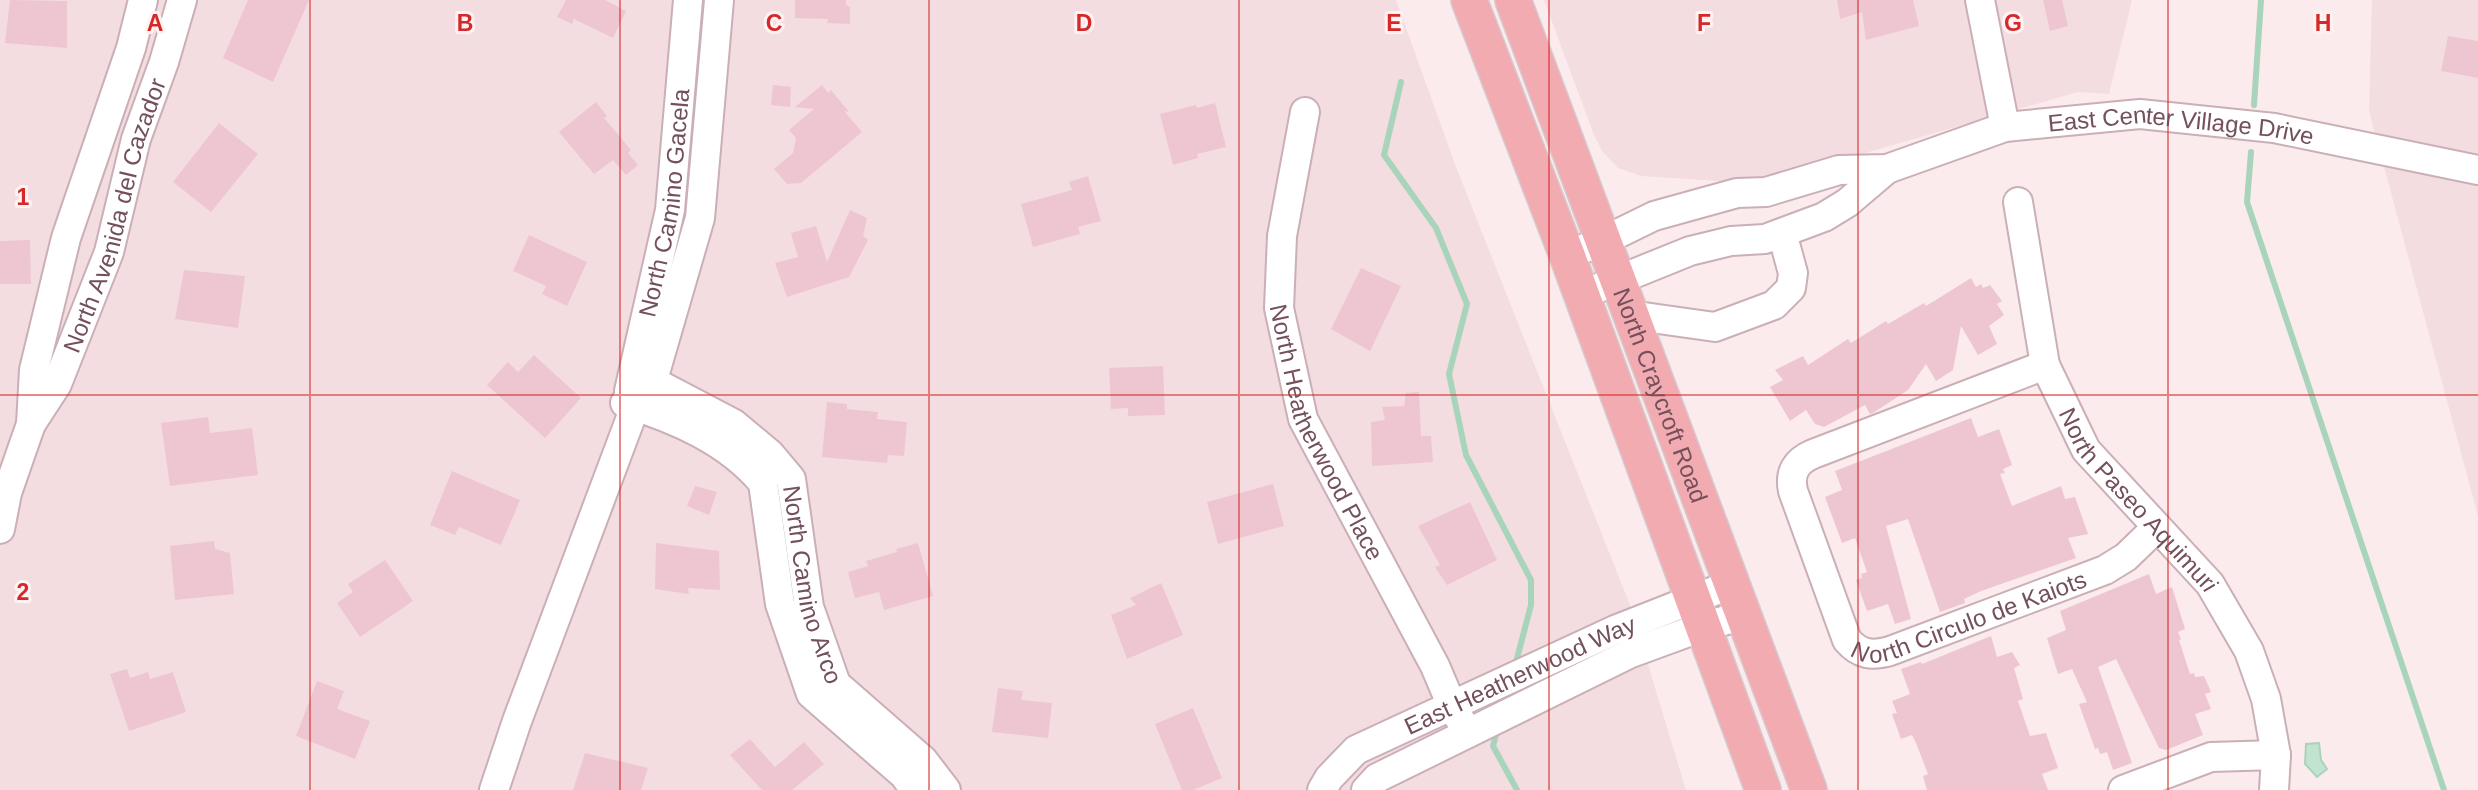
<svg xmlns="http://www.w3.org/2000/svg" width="2478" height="790" font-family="Helvetica,sans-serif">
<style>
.residential{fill:#f4dde1}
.water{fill:#c1e3d0;stroke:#a8d4bc;stroke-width:2}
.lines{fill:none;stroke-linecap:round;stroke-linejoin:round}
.stream{stroke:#a8d4bc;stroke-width:6}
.building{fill:#eec6d2}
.minor-casing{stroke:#caafb6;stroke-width:32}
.major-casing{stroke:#d5cace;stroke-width:38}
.minor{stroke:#fff;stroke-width:28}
.major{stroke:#f2abb1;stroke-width:35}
.grid{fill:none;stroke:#d62828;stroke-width:2;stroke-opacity:0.55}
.labels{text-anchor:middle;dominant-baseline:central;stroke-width:6;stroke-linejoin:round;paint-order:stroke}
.street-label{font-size:24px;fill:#74505d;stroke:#fef2f3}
.grid-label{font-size:23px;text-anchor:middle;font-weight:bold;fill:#d62828;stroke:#fef2f3;stroke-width:6;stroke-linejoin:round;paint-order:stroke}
</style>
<rect width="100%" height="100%" fill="#fbebed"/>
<!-- residential -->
<g class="residential">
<path d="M 0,0 L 1396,0 L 1456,167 L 1630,605 L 1686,790 L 0,790 Z"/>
<path d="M 1544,0 L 2132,0 L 2109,94 L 2078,92 L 1799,172 L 1777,181 L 1733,182 L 1641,176 L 1618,168 L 1602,151 L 1594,135 Z"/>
<path d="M 2372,0 L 2478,0 L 2478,516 L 2369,111 Z"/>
</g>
<!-- water -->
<path class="water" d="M 2319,743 L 2321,760 L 2327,769 L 2317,777 L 2305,764 L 2306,744 Z"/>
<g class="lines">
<!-- stream -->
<g class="stream">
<path d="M 1401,82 L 1384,155 L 1436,228 L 1467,304 L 1449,374 L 1466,455 L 1531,580 L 1531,605 L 1515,666"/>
<path d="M 2254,105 L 2261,0"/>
<path d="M 2251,152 L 2247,202 L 2444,790"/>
<path d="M 1498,727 L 1493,746 L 1517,790"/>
</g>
</g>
<!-- building -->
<g class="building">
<path d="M 10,0 L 67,1 L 67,48 L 5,43 Z"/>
<path d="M 248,0 L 309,0 L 273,82 L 223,58 Z"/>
<path d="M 566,0 L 605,0 L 626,11 L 613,38 L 574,19 L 572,24 L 557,17 Z"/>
<path d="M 795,0 L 846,0 L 846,5 L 850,7 L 850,24 L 827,23 L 828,19 L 795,18 Z"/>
<path d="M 1837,0 L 1913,0 L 1919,26 L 1866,40 L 1862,12 L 1840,19 Z"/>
<path d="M 2043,0 L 2062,0 L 2068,26 L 2050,31 Z"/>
<path d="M 2448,36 L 2478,41 L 2478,78 L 2441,71 Z"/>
<path d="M 773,85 L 791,87 L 790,107 L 771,105 Z"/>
<path d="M 822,85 L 828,93 L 831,90 L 849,112 L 844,111 L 862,132 L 801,183 L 787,184 L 774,169 L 793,153 L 796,138 L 789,130 L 814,109 L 795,107 Z"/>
<path d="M 596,102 L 607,116 L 604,118 L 631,150 L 628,153 L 638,165 L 626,175 L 613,160 L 594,174 L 559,132 Z"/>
<path d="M 1215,103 L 1226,147 L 1197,154 L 1198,158 L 1173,165 L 1160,114 L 1196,105 L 1197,108 Z"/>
<path d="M 219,123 L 258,154 L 211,212 L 173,182 Z"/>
<path d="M 1088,176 L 1101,221 L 1078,227 L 1080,234 L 1033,247 L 1021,204 L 1072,190 L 1069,182 Z"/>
<path d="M 850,210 L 867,218 L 863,236 L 868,240 L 849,277 L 787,297 L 775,263 L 798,257 L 791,233 L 816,226 L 827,262 Z"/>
<path d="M 529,235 L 587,262 L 567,306 L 542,294 L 546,286 L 513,271 Z"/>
<path d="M 30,240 L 31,284 L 0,284 L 0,241 Z"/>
<path d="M 1361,268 L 1401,286 L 1370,351 L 1331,329 Z"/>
<path d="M 184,270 L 245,276 L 238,328 L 175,319 Z"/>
<path d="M 1971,278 L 1976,287 L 1981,284 L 1983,288 L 1990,285 L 2002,301 L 1997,304 L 2004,315 L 1989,326 L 1997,344 L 1978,355 L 1961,326 L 1953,370 L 1936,381 L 1926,364 L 1908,390 L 1873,413 L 1870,414 L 1865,405 L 1824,427 L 1815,424 L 1806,410 L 1790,421 L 1770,387 L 1783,380 L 1775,370 L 1803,356 L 1808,365 L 1848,339 L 1851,343 L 1886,321 L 1888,324 L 1924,303 L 1926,306 Z"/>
<path d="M 534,355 L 581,398 L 545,438 L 487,385 L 508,362 L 518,372 Z"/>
<path d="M 1163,366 L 1165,415 L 1128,416 L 1128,408 L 1111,409 L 1109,368 Z"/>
<path d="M 1419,392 L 1421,436 L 1431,436 L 1433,462 L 1372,466 L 1371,422 L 1385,420 L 1382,407 L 1404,406 L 1406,393 Z"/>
<path d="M 827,402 L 847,404 L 847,409 L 878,412 L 877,419 L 907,422 L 904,456 L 888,455 L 887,463 L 822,457 Z"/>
<path d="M 208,417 L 210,433 L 252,428 L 258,475 L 170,486 L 161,423 Z"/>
<path d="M 1971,418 L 1978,437 L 1999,429 L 2012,465 L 2003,469 L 2005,473 L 2000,474 L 2012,506 L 2061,486 L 2065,499 L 2075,497 L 2088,534 L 2068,538 L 2076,558 L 1981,591 L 1964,599 L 1965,603 L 1940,612 L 1908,519 L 1886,526 L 1911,619 L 1895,624 L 1888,604 L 1867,611 L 1856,580 L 1862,578 L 1861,574 L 1867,572 L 1855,538 L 1842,543 L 1825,497 L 1842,490 L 1835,471 Z"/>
<path d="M 452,471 L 520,500 L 501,545 L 459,527 L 455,535 L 430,525 Z"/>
<path d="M 1273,484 L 1284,526 L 1218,544 L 1207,502 Z"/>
<path d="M 695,486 L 717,492 L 709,515 L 687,506 Z"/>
<path d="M 1470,502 L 1497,560 L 1447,585 L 1435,567 L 1440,565 L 1418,526 Z"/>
<path d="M 214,541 L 215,549 L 230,553 L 234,594 L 175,600 L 170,546 Z"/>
<path d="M 656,543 L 719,551 L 720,590 L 688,588 L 689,594 L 655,589 Z"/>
<path d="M 918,543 L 933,596 L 884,610 L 879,592 L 855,598 L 848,572 L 868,566 L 866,561 L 897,552 L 896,549 Z"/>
<path d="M 385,560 L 413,601 L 360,637 L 337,603 L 353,592 L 348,584 Z"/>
<path d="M 2149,574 L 2156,594 L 2172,587 L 2185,629 L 2178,632 L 2181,639 L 2179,640 L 2190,674 L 2194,673 L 2195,677 L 2204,676 L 2211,692 L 2205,694 L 2211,709 L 2195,714 L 2203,735 L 2166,750 L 2159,748 L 2116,659 L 2098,667 L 2132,763 L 2113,770 L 2107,752 L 2100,754 L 2098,748 L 2095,749 L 2079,704 L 2087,702 L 2072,669 L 2058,674 L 2047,638 L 2066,630 L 2060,611 Z"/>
<path d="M 1161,583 L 1183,635 L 1127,659 L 1111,615 L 1136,605 L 1130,598 Z"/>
<path d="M 1991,636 L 1997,657 L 2012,652 L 2020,665 L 2014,668 L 2023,699 L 2018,701 L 2030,736 L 2046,733 L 2058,768 L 2042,774 L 2048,790 L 1927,790 L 1923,776 L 1928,774 L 1916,743 L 1912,735 L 1901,739 L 1892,714 L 1897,713 L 1892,701 L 1910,694 L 1901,669 L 1921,662 L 1922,664 Z"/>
<path d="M 127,669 L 130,678 L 148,672 L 150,679 L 173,672 L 186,712 L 129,731 L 110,674 Z"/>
<path d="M 317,681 L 344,691 L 337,709 L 370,721 L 355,759 L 296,736 Z"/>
<path d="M 998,688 L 1023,691 L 1021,700 L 1052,703 L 1048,738 L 992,732 Z"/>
<path d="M 1193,708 L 1222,778 L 1193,790 L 1182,790 L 1155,724 Z"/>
<path d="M 750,739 L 775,767 L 804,742 L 824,764 L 792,790 L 762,790 L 730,755 Z"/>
<path d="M 585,753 L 648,768 L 641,790 L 573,790 Z"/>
</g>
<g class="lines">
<defs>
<g id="minor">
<path d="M 1980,0 L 2005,127"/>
<path id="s1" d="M 1305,112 L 1282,236 L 1279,308 L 1303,419 L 1435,666 L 1452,706 L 1468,733"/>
<path id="s2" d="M 2018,202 L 2045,365 L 2086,450 L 2210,584 L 2249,651 L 2266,699 L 2276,755 L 2274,790"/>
<path id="s3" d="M 1567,255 L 1603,241 L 1654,216 L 1737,193 L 1766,192 L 1839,170 L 1887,169 L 2005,127 L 2140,114 L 2274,128 L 2478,170"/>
<path d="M 1581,295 L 1690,251 L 1731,241 L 1765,239 L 1824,217 L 1847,203 L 1887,169"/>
<path d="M 1630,315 L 1715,327 L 1774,305 L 1791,288 L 1793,273 L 1782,233"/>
<path id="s4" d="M 2045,365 L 1813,454 C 1796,461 1789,473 1793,491 L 1847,640 C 1860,655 1872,656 1890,651 L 2105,570 L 2126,557 L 2157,527"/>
<path id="s5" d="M 634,375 L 652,381 L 734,424 L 770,454 L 791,479 L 809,607 L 836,684 L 923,760 L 946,790"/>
<path id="s6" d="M 629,391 L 670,210 L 688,0"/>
<path d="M 648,397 L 700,218 L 719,0"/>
<path d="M 625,403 C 676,419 728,441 763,483 L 780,604 L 811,694 L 904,775 L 915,790"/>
<path d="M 31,424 L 34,370 L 66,238 L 131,48 L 143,0"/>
<path id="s7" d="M 0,529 L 7,493 L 31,424 L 57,384 L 109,252 L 136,139 L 164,62 L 182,0"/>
<path d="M 494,790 L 517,721 L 630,420"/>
<path id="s8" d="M 1322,790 L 1329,778 L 1356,750 L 1615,630 L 1732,584"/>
<path d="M 1366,790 L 1377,778 L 1631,653 L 1702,627 L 1744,615"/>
<path d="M 2123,790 L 2211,757 L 2276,755"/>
</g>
<g id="major">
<path d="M 1469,0 L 1567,255 L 1763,790"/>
<path id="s9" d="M 1513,0 L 1809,790"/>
</g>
</defs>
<!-- minor casing -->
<use href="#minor" class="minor-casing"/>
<!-- major casing -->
<use href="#major" class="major-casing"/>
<!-- minor -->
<use href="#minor" class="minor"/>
<!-- major -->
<use href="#major" class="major"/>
</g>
<!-- grid -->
<path class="grid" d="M 310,0 L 310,790M 620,0 L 620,790M 929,0 L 929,790M 1239,0 L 1239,790M 1549,0 L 1549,790M 1858,0 L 1858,790M 2168,0 L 2168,790M 0,395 L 2478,395"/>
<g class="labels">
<!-- street labels -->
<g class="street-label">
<text stroke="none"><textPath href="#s3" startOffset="637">East Center Village Drive</textPath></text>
<text stroke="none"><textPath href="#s6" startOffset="192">North Camino Gacela</textPath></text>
<text stroke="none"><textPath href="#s7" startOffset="336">North Avenida del Cazador</textPath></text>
<text stroke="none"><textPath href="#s9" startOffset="422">North Craycroft Road</textPath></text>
<text stroke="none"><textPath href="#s1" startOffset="332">North Heatherwood Place</textPath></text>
<text stroke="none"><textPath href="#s2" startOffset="331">North Paseo Aquimuri</textPath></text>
<text stroke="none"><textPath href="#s5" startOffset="299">North Camino Arco</textPath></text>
<text stroke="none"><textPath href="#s4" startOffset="586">North Circulo de Kaiots</textPath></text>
<text stroke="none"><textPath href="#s8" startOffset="233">East Heatherwood Way</textPath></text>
</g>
</g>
<g class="grid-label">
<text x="155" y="31">A</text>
<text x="465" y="31">B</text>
<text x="774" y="31">C</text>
<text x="1084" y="31">D</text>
<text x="1394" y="31">E</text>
<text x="1704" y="31">F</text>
<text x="2013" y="31">G</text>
<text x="2323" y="31">H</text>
<text x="23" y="205">1</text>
<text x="23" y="600">2</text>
</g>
</svg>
